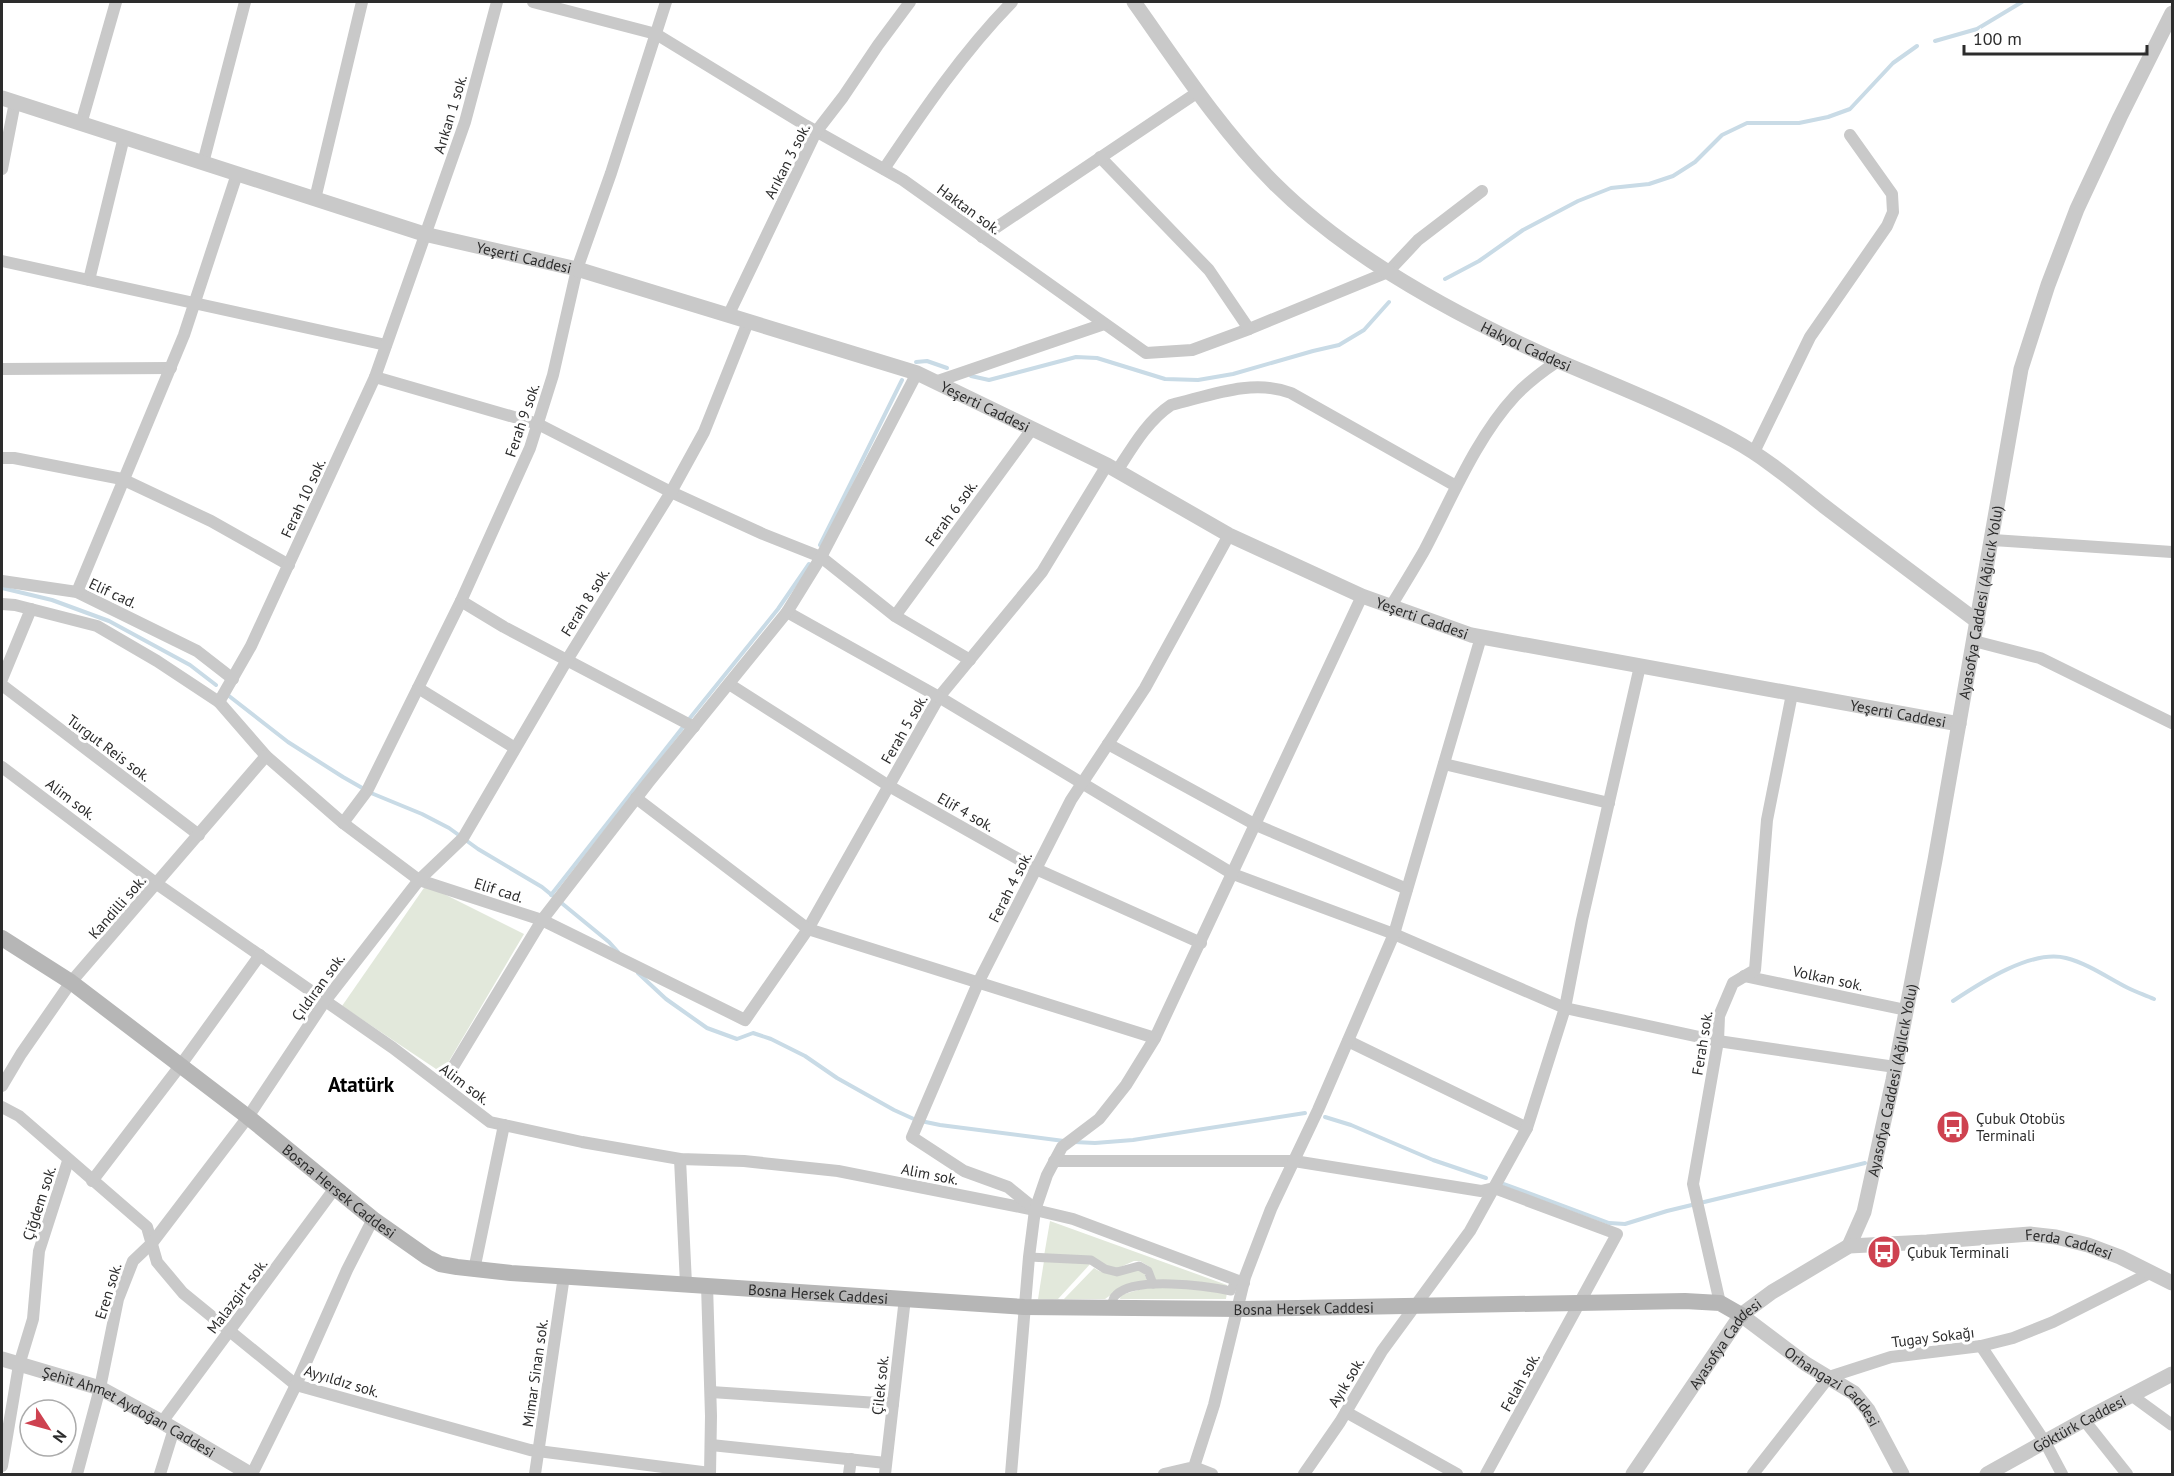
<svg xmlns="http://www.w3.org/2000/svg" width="2174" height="1476" font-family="'PT Sans',sans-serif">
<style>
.green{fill:#e2e8db}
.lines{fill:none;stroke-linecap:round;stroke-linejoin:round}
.stream{stroke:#c9dbe6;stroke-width:4}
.pedestrian{stroke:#c9c9c9;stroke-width:9}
.minor{stroke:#c9c9c9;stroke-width:12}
.tertiary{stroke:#c9c9c9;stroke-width:15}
.secondary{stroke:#b6b6b6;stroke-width:16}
.labels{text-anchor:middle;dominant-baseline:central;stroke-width:6;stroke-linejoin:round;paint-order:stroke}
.street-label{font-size:15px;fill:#2c2c2c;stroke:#fff}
.poi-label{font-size:15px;fill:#2c2c2c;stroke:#fff;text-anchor:start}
.district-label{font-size:21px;font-weight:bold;fill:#000;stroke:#fff}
</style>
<rect width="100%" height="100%" fill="#fff"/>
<!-- green -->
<g class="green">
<path d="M 426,885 L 524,934 L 442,1073 L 342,1006 Z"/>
<path d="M 1050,1221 L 1227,1285 L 1227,1289 L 1156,1281 L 1150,1267 L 1140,1261 L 1134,1261 L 1118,1268 L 1044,1256 Z"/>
<path d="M 1044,1261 L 1092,1262 L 1058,1299 L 1038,1299 Z"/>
<path d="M 1094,1268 C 1111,1280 1126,1266 1144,1272 L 1147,1281 L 1115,1292 L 1105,1299 L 1064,1299 Z"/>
<path d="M 1152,1286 L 1227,1292 L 1226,1299 L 1120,1299 L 1121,1295 Z"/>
</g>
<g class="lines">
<!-- stream -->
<g class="stream">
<path d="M 1935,41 L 1977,29 L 2022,2"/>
<path d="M 1445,279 L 1479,261 L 1523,230 L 1578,201 L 1611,188 L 1649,184 L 1673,176 L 1695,162 L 1722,135 L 1747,123 L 1799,123 L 1828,117 L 1850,109 L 1893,63 L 1917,46"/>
<path d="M 916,362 L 927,361 L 947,368"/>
<path d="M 971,376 L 989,380 L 1076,357 L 1097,358 L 1165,379 L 1198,380 L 1233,374 L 1313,351 L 1339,345 L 1364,330 L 1389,302"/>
<path d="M 820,545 L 902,380"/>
<path d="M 2,588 L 52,600 L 109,621 L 190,665 L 216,685"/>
<path d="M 229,696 L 288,742 L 343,777 L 371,793 L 422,814 L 449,828 L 478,849 L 542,887 L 609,942 L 618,952"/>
<path d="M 690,718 L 778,609 L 809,564"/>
<path d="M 551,895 L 683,727"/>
<path d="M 638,973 L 666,999 L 707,1028 L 737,1039 L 753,1033 L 771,1039 L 805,1056 L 837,1078 L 894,1110 L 916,1120 L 940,1125 L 1064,1141"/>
<path d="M 1953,1001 C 1980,983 2032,949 2066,958 C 2089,964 2108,978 2128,988 C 2136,992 2145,995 2154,999"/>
<path d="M 1325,1117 L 1351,1125 L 1433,1160 L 1486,1178"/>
<path d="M 1074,1142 L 1095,1143 L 1133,1140 L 1305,1113"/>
<path d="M 1504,1184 L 1609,1223 L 1625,1224 L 1667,1211 L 1865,1163"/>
</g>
<!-- pedestrian -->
<g class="pedestrian">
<path d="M 1029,1257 L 1091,1260 L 1105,1269 L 1117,1272 L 1139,1266 L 1148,1271 L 1153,1284"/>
<path d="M 1111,1308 C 1112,1304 1112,1298 1116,1295 C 1135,1276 1207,1286 1231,1291 L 1235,1280"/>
</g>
<!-- minor -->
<g class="minor">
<path d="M 533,2 L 656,34 L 805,125 L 903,180 L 1146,353 L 1192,350 L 1249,329 L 1388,272 L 1418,240 L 1482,191"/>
<path d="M 81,124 L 116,2"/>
<path d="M 1100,157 L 1209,270 L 1249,329"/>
<path d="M 203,163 L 245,2"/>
<path d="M 2,169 L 15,102"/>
<path d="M 884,169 C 923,111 963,52 1012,2"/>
<path d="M 315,199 L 362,2"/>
<path d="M 982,237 L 1198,92"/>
<path d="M 2,261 L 386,345"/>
<path d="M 89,280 L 124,137"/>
<path d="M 728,316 L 816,132 L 843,97 L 878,45 L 910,2"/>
<path d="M 2,369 L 171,368"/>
<path d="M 375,377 L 538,424 L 671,492 L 763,534 L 821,557 L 895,616 L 970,660"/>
<path d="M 935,382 L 1104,324"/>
<path d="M 1754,452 L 1810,337 L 1887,226 L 1893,212 L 1892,194 L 1850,135"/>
<path d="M 2,458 L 14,458 L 122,479 L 211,521 L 289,565"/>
<path d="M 1117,471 C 1132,448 1147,421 1171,405 C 1209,396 1252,378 1291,393 L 1456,486"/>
<path d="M 1993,540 L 2172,552"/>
<path d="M 2,581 L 77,592 L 197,651 L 233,679"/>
<path d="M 77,592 L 184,335 L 237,174"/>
<path d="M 461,601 L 504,627 L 694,727"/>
<path d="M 2,604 L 15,605 L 97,626 L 157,661 L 219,702 L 266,756 L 343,823 L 419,880 L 542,920 L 745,1020 L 808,929 L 939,697 L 1042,572 L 1107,465"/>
<path d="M 1391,606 C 1402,588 1413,570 1424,551 C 1451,500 1476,438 1515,396 C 1528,382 1543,371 1558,361"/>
<path d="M 787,612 L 939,697 L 1233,874 L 1394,934 L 1565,1008 L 1718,1041 L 1895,1067"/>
<path d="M 895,616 L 1032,429"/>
<path d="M 1974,641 L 2040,658 L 2172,723"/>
<path d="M 2,679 L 31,609"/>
<path d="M 729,684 L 889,786 L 1036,869 L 1201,943"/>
<path d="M 2,685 L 199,835"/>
<path d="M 418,688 L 515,748"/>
<path d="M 219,702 L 251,646 L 375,377 L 465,122 L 497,2"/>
<path d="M 1108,744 L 1256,825 L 1407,889"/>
<path d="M 1444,764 L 1609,803"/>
<path d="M 2,767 L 157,884 L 393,1048 L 490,1122 L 582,1142 L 680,1159 L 744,1161 L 838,1171 L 1035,1210 L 1073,1219 L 1244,1283"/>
<path d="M 636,798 L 808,929 L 1155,1038"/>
<path d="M 343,823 L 367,791 L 461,601 L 530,448 L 553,375 L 577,269 L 611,173 L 666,2"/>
<path d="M 1744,976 L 1906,1010"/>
<path d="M 1348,1041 L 1527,1128"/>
<path d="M 442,1085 L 542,920 L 648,783 L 787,612 L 821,557 L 917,373"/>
<path d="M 2,1086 L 21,1054 L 71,982 L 266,756"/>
<path d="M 2,1107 L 19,1116 L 147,1227 L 157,1262 L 183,1293 L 296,1385 L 530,1450 L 710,1473"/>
<path d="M 680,1159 L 686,1284"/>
<path d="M 1054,1161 L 1294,1161 L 1481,1191 L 1494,1188 L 1617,1234 L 1486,1474"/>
<path d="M 92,1181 L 180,1066 L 260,955"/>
<path d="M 1035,1209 L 1008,1187 L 964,1171 L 912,1137 L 978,983 L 1071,800 L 1145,688 L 1229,535"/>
<path d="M 474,1270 L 504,1125"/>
<path d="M 707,1285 L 711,1416 L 710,1474"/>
<path d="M 1720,1303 L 1693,1184 L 1718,1041 L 1719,1016 L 1733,983 L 1755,970 L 1767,820 L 1792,694"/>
<path d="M 1981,1346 L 2045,1442 L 2062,1474"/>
<path d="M 711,1392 L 893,1404"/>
<path d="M 2131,1395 L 2172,1425"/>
<path d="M 1346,1412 L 1457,1474"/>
<path d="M 2084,1420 L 2127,1474"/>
<path d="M 162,1422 L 335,1188"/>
<path d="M 711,1445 L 886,1463"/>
<path d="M 2,1466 L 19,1365 L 33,1319 L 39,1251 L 68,1161"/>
<path d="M 1194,1467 L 1212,1474"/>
<path d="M 77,1474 L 100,1388 L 118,1299 L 133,1261 L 152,1243 L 248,1117 L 325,1001 L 419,880 L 463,838 L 567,660 L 671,492 L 704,432 L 748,322"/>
<path d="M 160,1474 L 174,1429"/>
<path d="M 252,1474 L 296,1385 L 347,1270 L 373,1219"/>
<path d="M 535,1474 L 564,1276"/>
<path d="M 849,1474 L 851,1459"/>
<path d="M 885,1474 L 905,1298"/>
<path d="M 1011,1474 L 1029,1257 L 1035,1210 L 1047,1175 L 1062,1147 L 1099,1119 L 1126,1085 L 1155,1038 L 1362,596"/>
<path d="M 1164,1474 L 1194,1467 L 1214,1405 L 1245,1277 L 1271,1209 L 1318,1110 L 1394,934 L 1481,637"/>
<path d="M 1304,1474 L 1340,1422 L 1382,1351 L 1470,1231 L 1527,1128 L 1565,1008 L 1582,920 L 1640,666"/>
<path d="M 1753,1474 L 1829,1377 L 1891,1357 L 1981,1346 L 2013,1338 L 2053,1322 L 2152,1272"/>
</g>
<!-- tertiary -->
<g class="tertiary">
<path id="s1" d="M 1134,2 C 1178,64 1220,129 1274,183 C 1350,259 1461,318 1558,361 C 1617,386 1677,410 1733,440 C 1766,458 1795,483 1824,506 C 1875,545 1926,583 1978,622"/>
<path id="s2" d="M 2,98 L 424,234 L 577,269 L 917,373 L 1107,465 L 1229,535 L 1362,596 L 1471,635 L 1959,724"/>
<path id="s3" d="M 1849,1246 L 1864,1212 L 1893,1080 L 1935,860 L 2021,369 L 2048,285 L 2077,209 L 2120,117 L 2172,13"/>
<path id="s4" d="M 1741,1315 L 1806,1364 L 1854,1393 L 1868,1410 L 1902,1474"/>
<path id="s5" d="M 2,1359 L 100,1388 L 162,1422 L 250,1474"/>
<path id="s6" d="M 1633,1474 L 1741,1315 L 1772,1292 L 1849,1246 L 1927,1242 L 2030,1234 L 2056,1237 L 2088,1245 L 2120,1257 L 2172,1283"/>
<path id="s7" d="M 1987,1474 L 2084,1420 L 2172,1374"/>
</g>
<!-- secondary -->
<path class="secondary" id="s8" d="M 2,938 L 71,982 L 248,1117 L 373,1219 L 427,1257 L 440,1264 L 457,1267 L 511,1273 L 1024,1307 L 1242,1309 L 1685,1301 L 1720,1303 L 1741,1315"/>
</g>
<!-- icons -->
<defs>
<symbol id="bus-disc" viewBox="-11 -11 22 22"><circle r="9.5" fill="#ce4250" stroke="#fff"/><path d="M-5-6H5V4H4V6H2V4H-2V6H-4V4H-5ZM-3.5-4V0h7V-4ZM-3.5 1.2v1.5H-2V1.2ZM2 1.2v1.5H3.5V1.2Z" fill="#fff"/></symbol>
</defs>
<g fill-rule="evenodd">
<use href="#bus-disc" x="1934" y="1108" width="38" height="38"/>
<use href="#bus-disc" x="1865" y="1233" width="38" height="38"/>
</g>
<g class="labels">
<!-- street labels -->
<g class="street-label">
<text transform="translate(450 114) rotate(-73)">Arıkan 1 sok.</text>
<text transform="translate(787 161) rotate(-63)">Arıkan 3 sok.</text>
<text transform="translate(969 209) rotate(36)">Haktan sok.</text>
<text stroke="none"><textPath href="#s2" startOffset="546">Yeşerti Caddesi</textPath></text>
<text stroke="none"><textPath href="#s1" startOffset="531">Hakyol Caddesi</textPath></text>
<text stroke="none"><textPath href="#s2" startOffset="1032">Yeşerti Caddesi</textPath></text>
<text transform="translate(522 420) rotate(-71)">Ferah 9 sok.</text>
<text transform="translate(303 498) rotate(-65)">Ferah 10 sok.</text>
<text transform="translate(951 513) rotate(-54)">Ferah 6 sok.</text>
<text transform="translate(113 593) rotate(25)">Elif cad.</text>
<text stroke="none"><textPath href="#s3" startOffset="658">Ayasofya Caddesi (Ağılcık Yolu)</textPath></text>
<text transform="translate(585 602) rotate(-58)">Ferah 8 sok.</text>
<text stroke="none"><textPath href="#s2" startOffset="1518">Yeşerti Caddesi</textPath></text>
<text stroke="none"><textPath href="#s2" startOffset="2004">Yeşerti Caddesi</textPath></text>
<text transform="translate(904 729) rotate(-60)">Ferah 5 sok.</text>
<text transform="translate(109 748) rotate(37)">Turgut Reis sok.</text>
<text transform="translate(71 799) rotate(37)">Alim sok.</text>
<text transform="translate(966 812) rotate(30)">Elif 4 sok.</text>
<text transform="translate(1010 887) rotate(-63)">Ferah 4 sok.</text>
<text transform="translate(499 890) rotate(18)">Elif cad.</text>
<text transform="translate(117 907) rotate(-49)">Kandilli sok.</text>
<text transform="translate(1828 978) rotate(12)">Volkan sok.</text>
<text transform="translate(318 987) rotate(-54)">Çıldıran sok.</text>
<text transform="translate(1702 1043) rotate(-81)">Ferah sok.</text>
<text stroke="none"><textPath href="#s3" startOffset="172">Ayasofya Caddesi (Ağılcık Yolu)</textPath></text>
<text transform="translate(465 1084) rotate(37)">Alim sok.</text>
<text transform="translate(930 1174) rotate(11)">Alim sok.</text>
<text stroke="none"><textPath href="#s8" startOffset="422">Bosna Hersek Caddesi</textPath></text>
<text transform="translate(39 1203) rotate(-72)">Çiğdem sok.</text>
<text stroke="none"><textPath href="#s6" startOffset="542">Ferda Caddesi</textPath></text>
<text transform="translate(108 1291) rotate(-73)">Eren sok.</text>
<text stroke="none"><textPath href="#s8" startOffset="926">Bosna Hersek Caddesi</textPath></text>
<text transform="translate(237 1296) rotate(-53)">Malazgirt sok.</text>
<text stroke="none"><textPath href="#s8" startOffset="1412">Bosna Hersek Caddesi</textPath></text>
<text transform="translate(1933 1337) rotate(-7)">Tugay Sokağı</text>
<text stroke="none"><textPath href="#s6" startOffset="160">Ayasofya Caddesi</textPath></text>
<text transform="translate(535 1373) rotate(-82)">Mimar Sinan sok.</text>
<text transform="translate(342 1381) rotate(17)">Ayyıldız sok.</text>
<text transform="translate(1346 1382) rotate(-59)">Ayık sok.</text>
<text transform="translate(1520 1382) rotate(-61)">Felah sok.</text>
<text transform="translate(880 1385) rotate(-84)">Çilek sok.</text>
<text stroke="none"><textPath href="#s4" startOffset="117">Orhangazi Caddesi</textPath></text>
<text stroke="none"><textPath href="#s5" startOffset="138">Şehit Ahmet Aydoğan Caddesi</textPath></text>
<text stroke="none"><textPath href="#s7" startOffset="105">Göktürk Caddesi</textPath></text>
</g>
<!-- poi labels -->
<g class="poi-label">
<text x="1976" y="1118">Çubuk Otobüs<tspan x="1976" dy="17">Terminali</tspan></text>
<text x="1907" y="1252">Çubuk Terminali</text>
</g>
<!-- district labels -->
<g class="district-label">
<text x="361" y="1084">Atatürk</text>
</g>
</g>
<!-- border -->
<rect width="2174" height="1476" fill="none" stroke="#2c2c2c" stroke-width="6"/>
<!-- north arrow -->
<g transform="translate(48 1428) rotate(126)"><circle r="28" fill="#ffffff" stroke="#ababab" stroke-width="1.5"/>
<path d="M0-4.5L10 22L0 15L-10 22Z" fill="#ce4250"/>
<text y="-9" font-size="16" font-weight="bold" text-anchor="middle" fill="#2c2c2c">N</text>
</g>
<!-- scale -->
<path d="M1964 45v9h183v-9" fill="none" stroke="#2c2c2c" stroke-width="3"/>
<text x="1973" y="45" font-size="18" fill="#2c2c2c" stroke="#ffffff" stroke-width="4.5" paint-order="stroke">100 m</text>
</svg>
